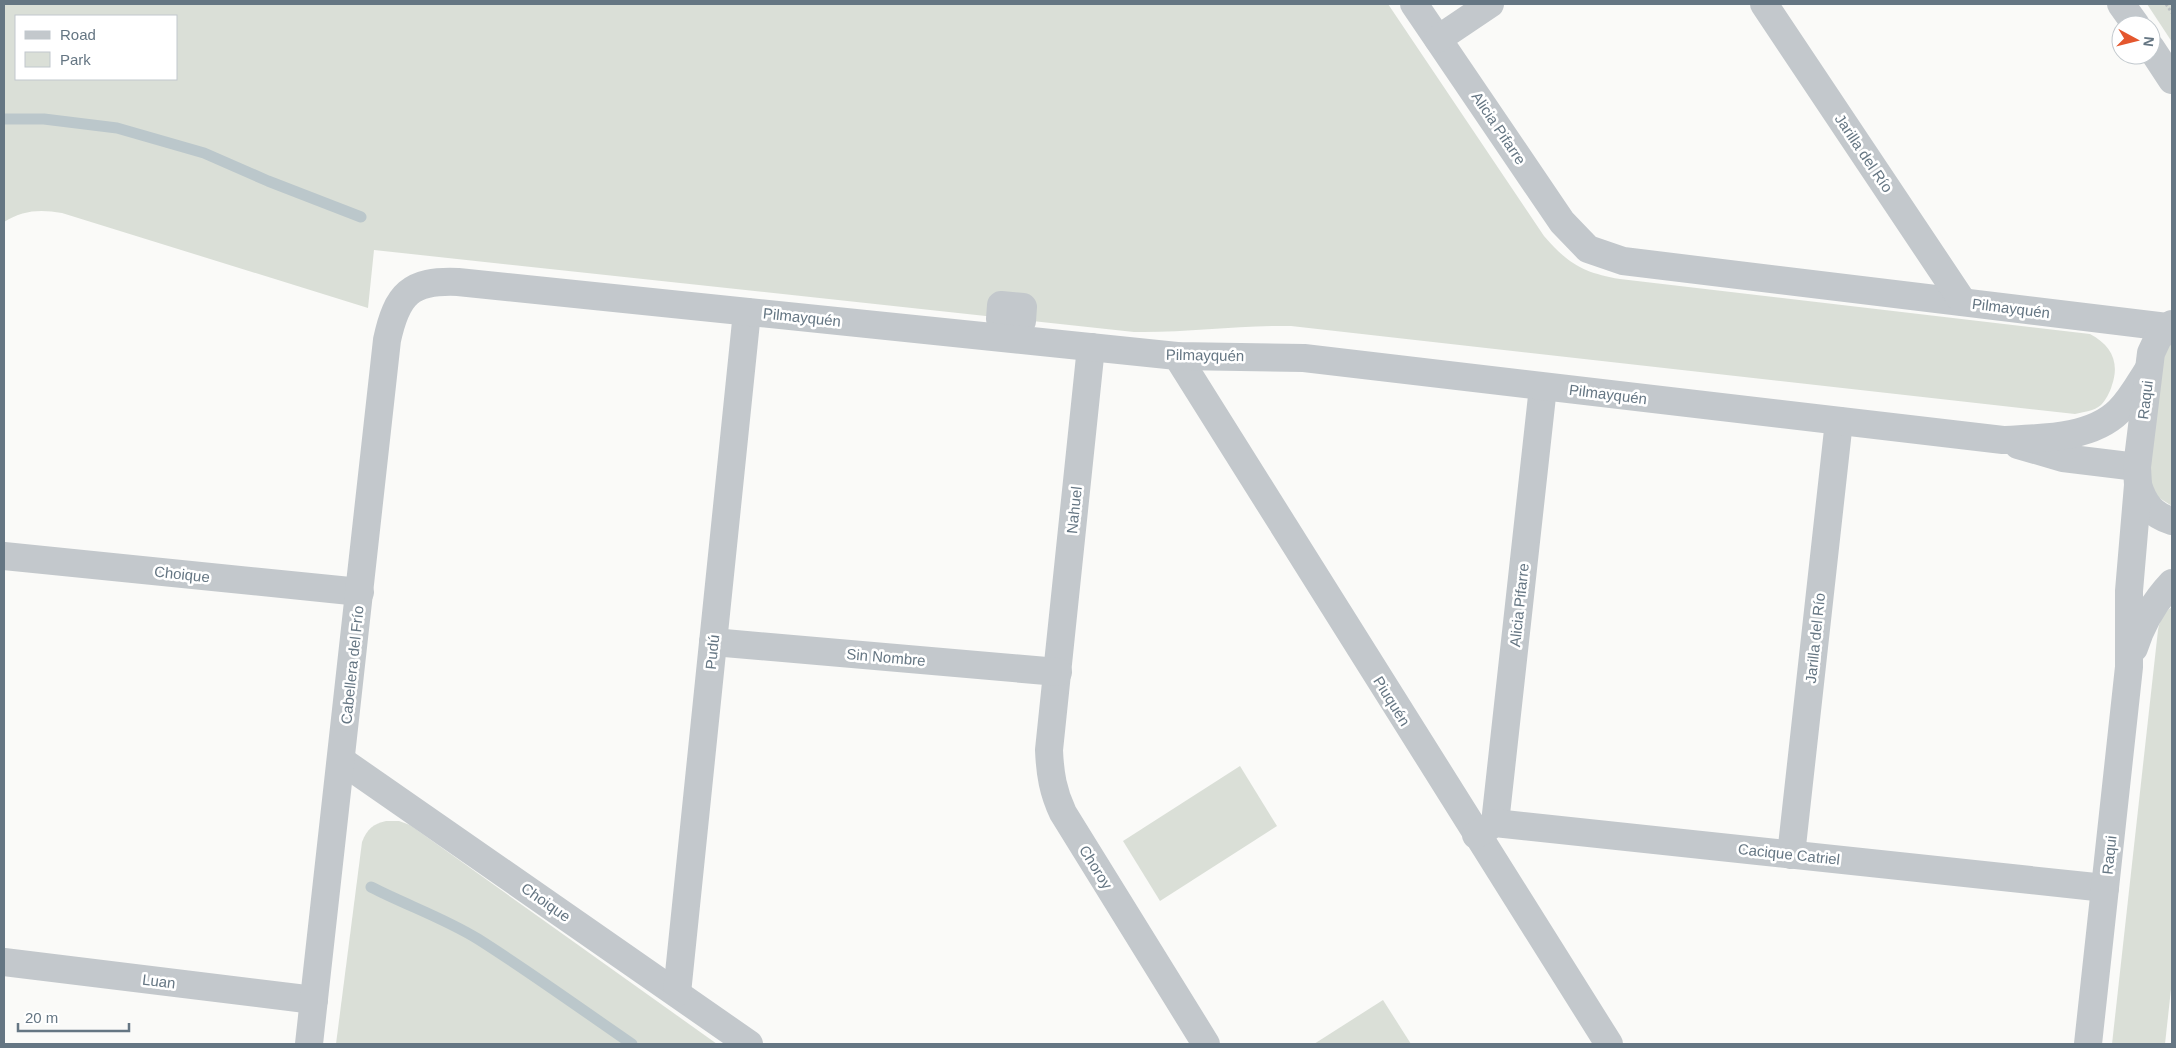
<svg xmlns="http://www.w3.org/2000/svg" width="2176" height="1048" font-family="Arial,sans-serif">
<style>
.green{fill:#dadfd7;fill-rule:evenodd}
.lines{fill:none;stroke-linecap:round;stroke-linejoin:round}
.stream{stroke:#bbc7cb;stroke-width:11}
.path{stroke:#bbbfc2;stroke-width:3;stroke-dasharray:2.5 2.5;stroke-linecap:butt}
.minor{stroke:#c3c8cc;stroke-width:28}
.labels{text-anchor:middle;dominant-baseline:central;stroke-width:5;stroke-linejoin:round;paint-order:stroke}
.street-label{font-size:15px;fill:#657683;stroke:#fff}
</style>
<rect width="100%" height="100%" fill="#fafaf8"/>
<!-- green -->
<g class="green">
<path d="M 4,4 L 1388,4 L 1544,236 C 1568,264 1584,273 1620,279 L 2090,334 C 2111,345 2120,362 2112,385 C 2110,392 2106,400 2101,405 C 2094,411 2084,412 2075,414 L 1291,326 C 1239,325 1187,333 1134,332 L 374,250 L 368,308 L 62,213 C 40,209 23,210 4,222 ZM 16,16 L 176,16 L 176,79 L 16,79 Z"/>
<path d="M 2147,4 L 2172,4 L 2172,42 Z"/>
<path d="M 2172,338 L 2172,506 L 2153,494 L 2145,466 L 2159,357 Z"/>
<path d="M 2172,607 L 2172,980 L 2165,1044 L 2112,1044 L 2158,630 C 2160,619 2163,613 2172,607 Z"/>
<path d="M 1240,766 L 1277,826 L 1160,901 L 1123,841 Z"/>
<path d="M 386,821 L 399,821 L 410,825 L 717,1044 L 336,1044 L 362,842 C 367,829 373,824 386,821 Z"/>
<path d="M 1383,1000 L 1411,1044 L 1314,1044 Z"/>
</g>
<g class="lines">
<!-- stream -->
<g class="stream">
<path d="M 4,119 L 44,119 L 117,128 L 204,153 L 268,181 L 361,217"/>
<path d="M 371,887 C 406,905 444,918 478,939 C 530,972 581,1009 632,1044"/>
</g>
<!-- path -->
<path class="path" d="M 2166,4 L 2172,13"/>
<!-- minor -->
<g class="minor">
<path d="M 1414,4 L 1562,222 L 1588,249 L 1623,261 L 2167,327"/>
<path d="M 1764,4 L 1963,302"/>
<path d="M 2121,4 L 2136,25"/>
<path d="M 1438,39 L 1490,4"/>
<path d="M 2151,48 L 2172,80"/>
<path d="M 1001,305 L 1023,307 L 1022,321 L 1000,319 Z"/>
<path d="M 1091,347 L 1049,750 C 1050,774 1053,792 1063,813 L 1206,1044"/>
<path d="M 1177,356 L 1609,1044"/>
<path d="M 2018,445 L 2063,458 L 2137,467"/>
<path d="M 2138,485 C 2144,504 2152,515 2172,521"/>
<path d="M 4,556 L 360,592"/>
<path d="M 713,642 L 1058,672"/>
<path d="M 2134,648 C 2142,623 2154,602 2172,583"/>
<path d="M 342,761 L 749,1044"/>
<path d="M 1495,823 L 1543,387"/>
<path d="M 1476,835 L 1495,823 L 2105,888"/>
<path d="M 1791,855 L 1839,421"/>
<path d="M 4,962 L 314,1000"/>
<path d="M 677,993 L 747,312"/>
<path d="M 309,1044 L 387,340 C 397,294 410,280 458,282 L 1177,356 L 1304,358 L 2003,440 C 2040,438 2091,439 2119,411 C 2131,399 2139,384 2148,370"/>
<path d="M 2088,1044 L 2129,667 L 2129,591 L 2138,485 L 2137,467 L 2151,353 L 2158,338 L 2172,324"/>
</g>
</g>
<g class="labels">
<!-- street labels -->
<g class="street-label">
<text transform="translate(1499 128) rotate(56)">Alicia Pifarre</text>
<text transform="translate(1864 153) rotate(56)">Jarilla del Río</text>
<text transform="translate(2011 308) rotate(7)">Pilmayquén</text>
<text transform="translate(802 317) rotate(6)">Pilmayquén</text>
<text transform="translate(1205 355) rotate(1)">Pilmayquén</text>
<text transform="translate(1608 394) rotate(7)">Pilmayquén</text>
<text transform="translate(2145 400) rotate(-83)">Raqui</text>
<text transform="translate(1074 510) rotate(-84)">Nahuel</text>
<text transform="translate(182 574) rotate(6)">Choique</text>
<text transform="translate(1519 605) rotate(-84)">Alicia Pifarre</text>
<text transform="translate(1815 638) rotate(-84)">Jarilla del Río</text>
<text transform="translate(712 652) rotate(-84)">Pudú</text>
<text transform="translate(886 657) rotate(5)">Sin Nombre</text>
<text transform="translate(352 665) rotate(-84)">Cabellera del Frío</text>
<text transform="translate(1392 701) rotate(58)">Piuquén</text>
<text transform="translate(1789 854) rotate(6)">Cacique Catriel</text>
<text transform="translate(2109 855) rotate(-84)">Raqui</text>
<text transform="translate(1096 867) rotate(58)">Choroy</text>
<text transform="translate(546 902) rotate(35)">Choique</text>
<text transform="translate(159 981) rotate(7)">Luan</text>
</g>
</g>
<!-- border -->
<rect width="2176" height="1048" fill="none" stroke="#657683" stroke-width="10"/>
<!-- legend -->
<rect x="15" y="15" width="162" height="65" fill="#ffffff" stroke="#c1c8cd"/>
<rect x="25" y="31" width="25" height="8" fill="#c3c8cc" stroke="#c1c8cd"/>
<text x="60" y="40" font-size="15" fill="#657683">Road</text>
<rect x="25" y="52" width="25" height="15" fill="#dadfd7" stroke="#c1c8cd"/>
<text x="60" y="65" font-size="15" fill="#657683">Park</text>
<!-- north arrow -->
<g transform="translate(2136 40) rotate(97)"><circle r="24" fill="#ffffff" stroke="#c1c8cd"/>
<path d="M0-4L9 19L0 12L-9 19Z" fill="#e4572e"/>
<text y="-8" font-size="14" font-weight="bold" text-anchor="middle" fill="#657683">N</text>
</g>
<!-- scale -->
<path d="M18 1023v8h111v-8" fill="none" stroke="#657683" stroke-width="2.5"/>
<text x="25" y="1023" font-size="15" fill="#657683" stroke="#ffffff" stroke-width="4" paint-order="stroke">20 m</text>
</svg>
